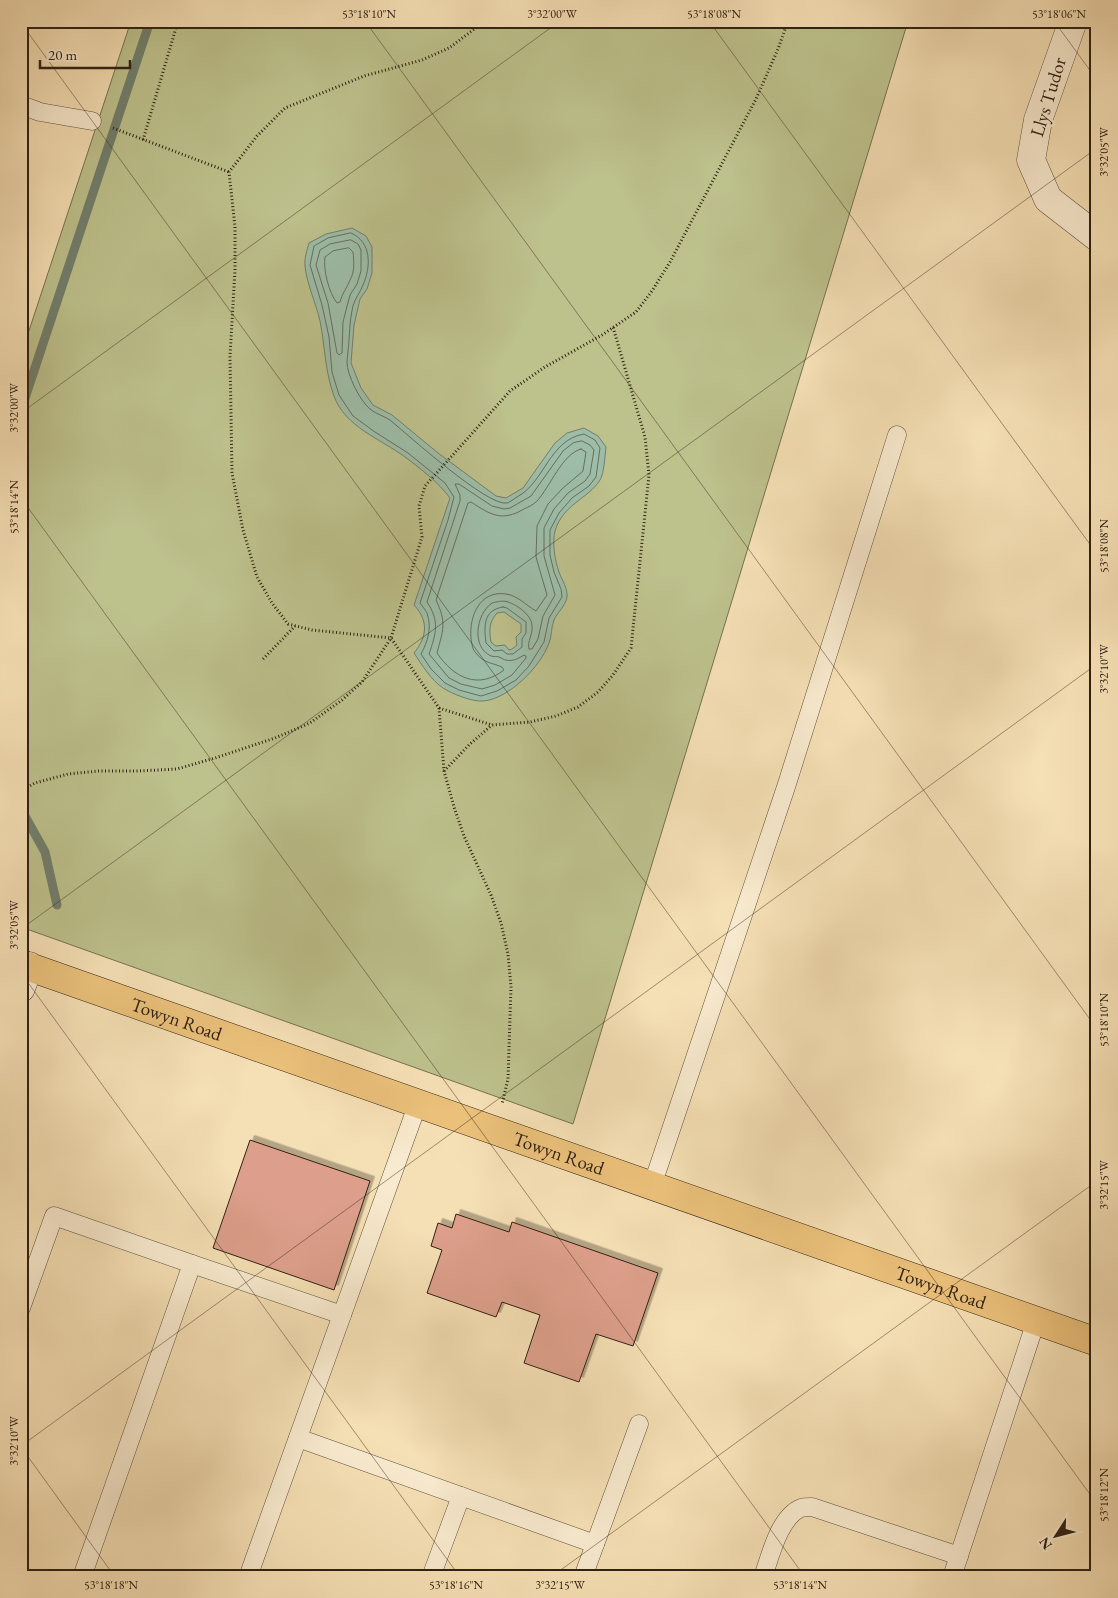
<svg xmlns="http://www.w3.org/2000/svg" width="1118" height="1598" font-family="'EB Garamond',serif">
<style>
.green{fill:#bdc18c;stroke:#767150}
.water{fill:#9dbda8;stroke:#717f6d;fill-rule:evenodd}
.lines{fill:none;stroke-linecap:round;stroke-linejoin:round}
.shore{stroke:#666f5e;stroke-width:1}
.stream{stroke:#717f6d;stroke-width:9}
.building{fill:#dd9f8b;stroke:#302114;filter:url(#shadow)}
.lane-casing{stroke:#61503c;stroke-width:19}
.street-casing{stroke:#61503c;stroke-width:29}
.primary-casing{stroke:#302114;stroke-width:29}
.path{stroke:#302114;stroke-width:3;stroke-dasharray:1 2.5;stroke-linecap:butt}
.lane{stroke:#f8eace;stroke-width:18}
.street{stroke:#f8eace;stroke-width:28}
.primary{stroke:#eac07a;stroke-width:28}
.ticks{fill:none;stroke:#302114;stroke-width:1;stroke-opacity:0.45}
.labels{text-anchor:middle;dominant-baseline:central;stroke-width:5;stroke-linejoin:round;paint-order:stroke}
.street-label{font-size:19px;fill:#302114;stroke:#f8eace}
.neatline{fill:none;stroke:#302114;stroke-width:2}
.ticks-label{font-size:12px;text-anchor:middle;fill:#302114}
</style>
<defs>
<filter id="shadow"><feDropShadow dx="4.5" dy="-4.5" stdDeviation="0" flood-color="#0004"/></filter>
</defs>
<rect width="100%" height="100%" fill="#f5dfb4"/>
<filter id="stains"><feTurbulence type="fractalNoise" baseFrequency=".004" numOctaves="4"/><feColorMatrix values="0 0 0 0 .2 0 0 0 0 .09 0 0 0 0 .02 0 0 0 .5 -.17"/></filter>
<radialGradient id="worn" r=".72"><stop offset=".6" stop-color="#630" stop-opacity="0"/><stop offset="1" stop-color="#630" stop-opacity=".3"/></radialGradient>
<!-- green -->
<path class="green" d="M 131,21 L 908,21 L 573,1124 L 21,927 L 21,355 Z"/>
<!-- water -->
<path class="water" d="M 352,228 L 366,236 L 372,247 L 372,273 L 367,289 L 360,299 L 354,325 L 351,363 L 361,388 L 373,405 L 392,415 L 438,453 L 496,496 L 506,498 L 523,488 L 555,443 L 567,433 L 584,428 L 598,436 L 606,447 C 605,455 604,474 600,480 C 588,499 563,504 555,531 C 552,543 555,561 559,572 C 562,580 568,589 567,597 C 566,605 557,613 554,620 C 551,627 552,636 549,643 C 541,666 509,699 483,701 C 473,702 452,694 443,688 C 431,680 422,665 414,653 C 427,637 429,621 414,605 L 450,498 C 438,482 421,469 405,457 C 381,439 345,427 334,396 C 325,372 325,346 320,321 C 316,303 307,285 305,266 C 304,259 307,250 309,243 L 326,234 ZM 504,612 L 521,624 L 521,632 L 516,637 L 517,645 L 512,649 L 509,650 L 505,645 L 496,646 L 491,642 C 489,630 489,622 497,613 Z"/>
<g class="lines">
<!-- shore -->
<g class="shore">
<path d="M 351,233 C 372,242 371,267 363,285 C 360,293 355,298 353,306 C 349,323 350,334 348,351 C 348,355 347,359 347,362 C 347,375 360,401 370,409 C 376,414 384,416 390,420 C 408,435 488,507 507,503 C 510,502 514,499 517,497 C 545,482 549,440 584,434 L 595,440 L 600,448 L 596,477 L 589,486 L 572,498 L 559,513 L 550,530 L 550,555 L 554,572 L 561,589 L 562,597 L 549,618 L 544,642 L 529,666 L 516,680 L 497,691 L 481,696 L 459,690 L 445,683 L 431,669 L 421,654 C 428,641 432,628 427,613 C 425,609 422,606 420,603 L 448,520 L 454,497 L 445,483 L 408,453 L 375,432 L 353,416 L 339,395 L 332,372 L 329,337 L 322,305 L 310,265 L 314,246 L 328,238 Z"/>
<path d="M 351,240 L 358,244 L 361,250 L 361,271 L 357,284 L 350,295 L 343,322 L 342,353 L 339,355 L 337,353 L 328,303 L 316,265 L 320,250 L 330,244 Z"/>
<path d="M 349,248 L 353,252 C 354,262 355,271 350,280 C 347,288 342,293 340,302 L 337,303 C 329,293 323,270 325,257 L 333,251 Z"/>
<path d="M 582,441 L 590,445 L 594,450 L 590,474 L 585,481 L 568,493 L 554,509 L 544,528 L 544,556 L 555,595 L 543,616 L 538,639 L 532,649 L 529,649 C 527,641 533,635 532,626 C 532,615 517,605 508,602 C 503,600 496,602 492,603 C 476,614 471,647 491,656 C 494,657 497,656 499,657 C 502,658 504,660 506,660 C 513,662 519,658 524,655 L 526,656 L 526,658 L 512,675 L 495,685 L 482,689 L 461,684 L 449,678 L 429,654 C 436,634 440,621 427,602 L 460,501 L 460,495 L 455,484 L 459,484 L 492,506 L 504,509 L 510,508 L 531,496 L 563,451 L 573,443 Z"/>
<path d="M 581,449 L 586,452 L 583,471 L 563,488 L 548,504 L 537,526 L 536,557 L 547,595 L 536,611 C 527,606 517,595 506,594 C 480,590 469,616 471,638 C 472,644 472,649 476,653 C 483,663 493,663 502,667 L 504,670 C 478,690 454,678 437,653 C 443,630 447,623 436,600 L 468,503 L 471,502 C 491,515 502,522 524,509 C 528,507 533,505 537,501 C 550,487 562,454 581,449 Z"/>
<path d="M 503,607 L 507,608 L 526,622 L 526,633 L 522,639 L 522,647 L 513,654 L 507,654 L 502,650 L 494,651 L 486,643 C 484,626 483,610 503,607 Z"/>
</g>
<!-- stream -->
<g class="stream">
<path d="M 21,410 L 150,21"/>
<path d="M 21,809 L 45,852 L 57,905"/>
</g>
</g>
<!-- building -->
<g class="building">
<path d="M 250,1140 L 370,1181 L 334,1290 L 213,1248 Z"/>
<path d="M 456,1214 L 509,1232 L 512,1222 L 658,1273 L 633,1346 L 596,1334 L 579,1382 L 524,1363 L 540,1315 L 502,1302 L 496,1317 L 427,1293 L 442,1250 L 431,1246 L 438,1223 L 452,1228 Z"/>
</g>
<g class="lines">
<defs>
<g id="lane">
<path d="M 21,105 L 40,112 L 92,121"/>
<path d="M 652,1186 L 786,787 L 897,435"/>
<path d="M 192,1264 L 342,1315"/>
<path d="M 21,1308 L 54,1216 L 192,1264 L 82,1577"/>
<path d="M 298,1438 L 595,1544"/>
<path d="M 248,1577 L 418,1103"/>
<path d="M 431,1577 L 461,1496"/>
<path d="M 583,1577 L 639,1424"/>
<path d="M 763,1577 C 770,1557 779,1517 801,1508 C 804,1507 809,1507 812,1507 L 959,1556"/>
<path d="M 952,1577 L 1036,1321"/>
</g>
<g id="street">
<path d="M 1073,21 L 1038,120 L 1031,160 L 1048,199 L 1097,237"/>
<path d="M 21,988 L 29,966"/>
</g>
<g id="primary">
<path id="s1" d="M 21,964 L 1097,1342"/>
</g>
</defs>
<!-- lane casing -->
<use href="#lane" class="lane-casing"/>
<!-- street casing -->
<use href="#street" class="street-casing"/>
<!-- primary casing -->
<use href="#primary" class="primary-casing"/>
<!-- path -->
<g class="path">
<path d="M 485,21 L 449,48 L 422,60 L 364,76 L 285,108 L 257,136 L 229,172 L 235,227 L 235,270 L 230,356 L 232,473 L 243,530 L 257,577 L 272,603 L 288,624 L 312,630 L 391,638 L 439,708 L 444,771 L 454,807 L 464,836 L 491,895 L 501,923 L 508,954 L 511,987 L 508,1079 L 502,1104"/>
<path d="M 113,128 L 229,172"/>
<path d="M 143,140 L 178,21"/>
<path d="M 263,659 L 295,626"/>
<path d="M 439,708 L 492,725 L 530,722 L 556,716 L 578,707 L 598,692 L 613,675 L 631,648 L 649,475 L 645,437 L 613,327"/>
<path d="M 444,771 L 470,744 L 492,725"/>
<path d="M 21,791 L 35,783 L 68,774 L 99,771 L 138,771 L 177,769 L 215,758 L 275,738 L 310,723 L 342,700 L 362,682 L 391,638 L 422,537 L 419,506 L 425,486 L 510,391 L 545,367 L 602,335 L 636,312 L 652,291 L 670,262 L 756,99 L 778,49 L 788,21"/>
</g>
<!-- lane -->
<use href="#lane" class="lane"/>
<!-- street -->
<use href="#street" class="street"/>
<!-- primary -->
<use href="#primary" class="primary"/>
</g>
<!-- ticks -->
<path class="ticks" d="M 365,21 L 1097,1029M 709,21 L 1097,554M 1054,21 L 1097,80M 21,23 L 1097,1504M 21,413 L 560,21M 21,498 L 805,1577M 21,929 L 1097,148M 21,973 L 460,1577M 21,1446 L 1097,664M 21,1447 L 115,1577M 551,1577 L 1097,1181"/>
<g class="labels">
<!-- street labels -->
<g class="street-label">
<text transform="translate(1048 97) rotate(-73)">Llys Tudor</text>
<text stroke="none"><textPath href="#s1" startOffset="165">Towyn Road</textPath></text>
<text stroke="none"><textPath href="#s1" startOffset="570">Towyn Road</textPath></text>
<text stroke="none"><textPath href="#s1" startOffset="975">Towyn Road</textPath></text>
</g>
</g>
<!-- margin -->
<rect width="1118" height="1598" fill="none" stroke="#f5dfb4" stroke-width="55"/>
<!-- north arrow -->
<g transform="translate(1056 1536) rotate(234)" stroke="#f8eace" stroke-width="4" paint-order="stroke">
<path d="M0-4L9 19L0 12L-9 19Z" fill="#302114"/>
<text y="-8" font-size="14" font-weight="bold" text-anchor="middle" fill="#302114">N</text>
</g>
<!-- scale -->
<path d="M40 60v8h90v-8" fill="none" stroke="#302114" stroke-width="2.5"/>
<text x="48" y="60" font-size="15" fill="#302114" stroke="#f8eace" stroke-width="4" paint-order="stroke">20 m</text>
<rect x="28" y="28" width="1062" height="1542" class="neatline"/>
<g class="ticks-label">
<text x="369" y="18">53°18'10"N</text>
<text x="552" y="18">3°32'00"W</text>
<text x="714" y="18">53°18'08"N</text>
<text x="1059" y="18">53°18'06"N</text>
<text transform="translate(1104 152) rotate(-90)" y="4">3°32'05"W</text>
<text transform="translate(14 408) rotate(-90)" y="4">3°32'00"W</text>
<text transform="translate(14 507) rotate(-90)" y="4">53°18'14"N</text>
<text transform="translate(1104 546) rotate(-90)" y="4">53°18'08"N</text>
<text transform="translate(1104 669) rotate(-90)" y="4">3°32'10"W</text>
<text transform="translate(14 925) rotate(-90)" y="4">3°32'05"W</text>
<text transform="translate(1104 1020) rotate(-90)" y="4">53°18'10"N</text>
<text transform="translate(1104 1185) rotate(-90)" y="4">3°32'15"W</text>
<text transform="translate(14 1441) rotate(-90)" y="4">3°32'10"W</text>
<text transform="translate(1104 1495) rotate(-90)" y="4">53°18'12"N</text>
<text x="111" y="1589">53°18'18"N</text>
<text x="456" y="1589">53°18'16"N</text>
<text x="560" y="1589">3°32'15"W</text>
<text x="800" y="1589">53°18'14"N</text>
</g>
<rect width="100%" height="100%" filter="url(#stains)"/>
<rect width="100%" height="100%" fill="url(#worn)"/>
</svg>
